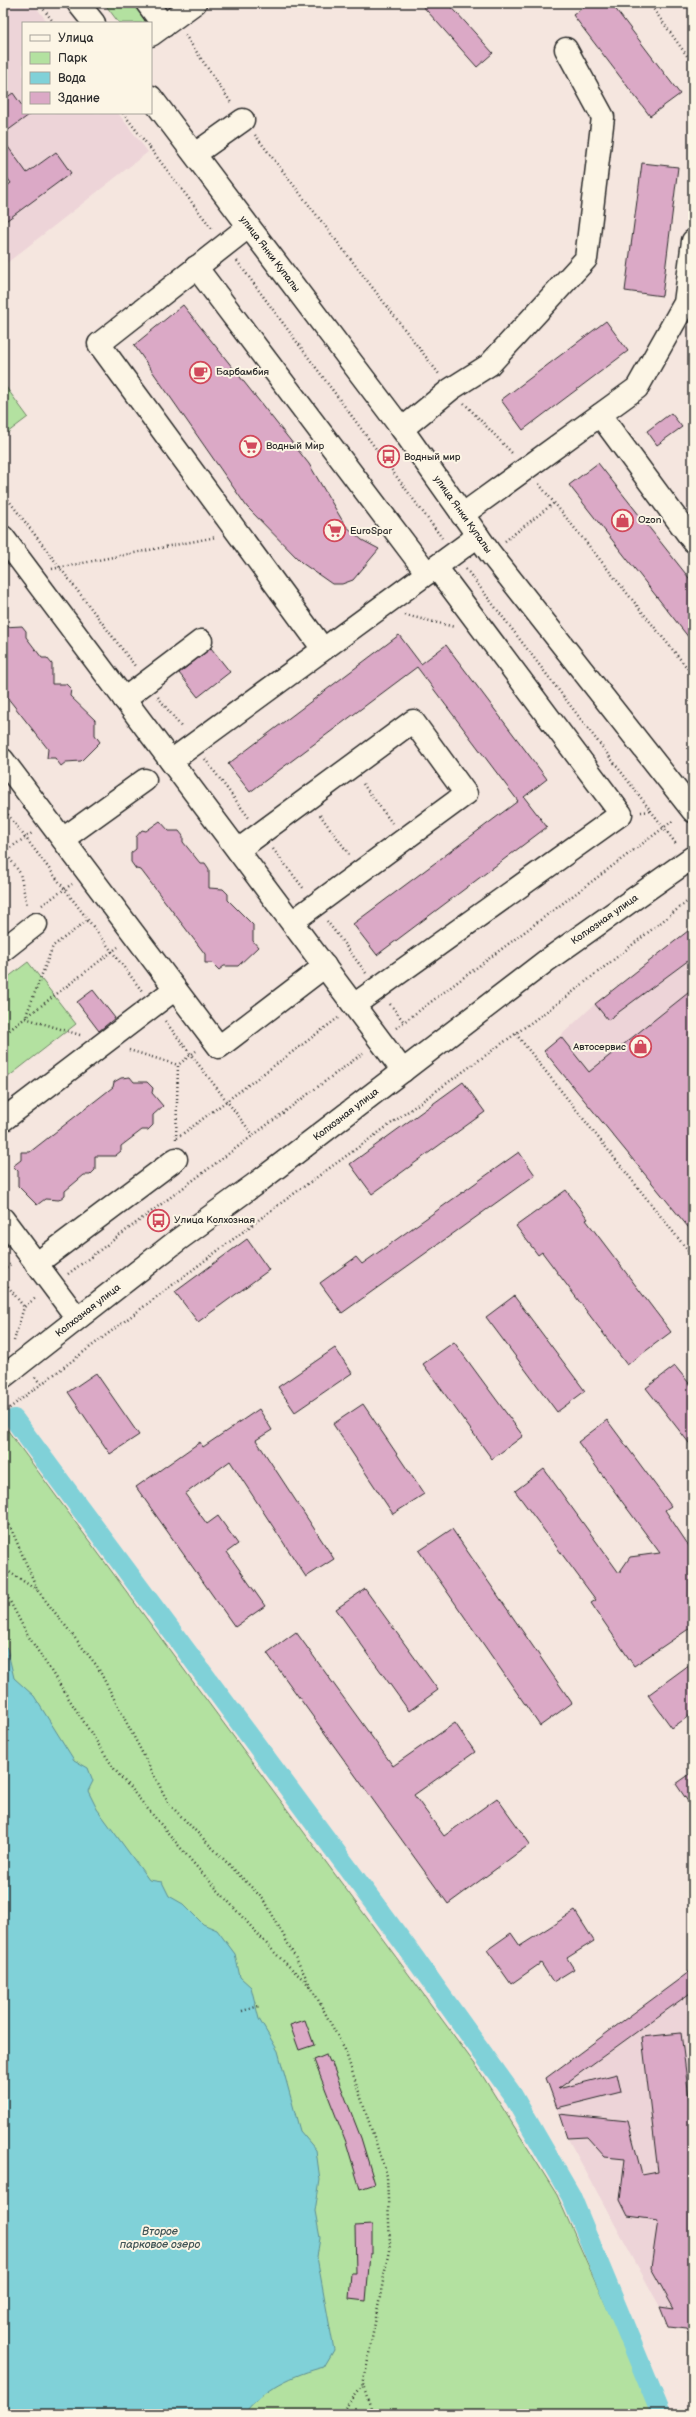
<svg xmlns="http://www.w3.org/2000/svg" width="696" height="2417" font-family="'Balsamiq Sans',sans-serif">
<style>
.built{fill:#edd4d8}
.green{fill:#b3e1a0;stroke:#6f8666}
.water{fill:#80d1d8;stroke:#5e8f93}
.lines{fill:none;stroke-linecap:round;stroke-linejoin:round}
.canal{stroke:#80d1d8;stroke-width:20}
.building{fill:#dba9c6;stroke:#2b2b2b}
.minor-casing{stroke:#2b2b2b;stroke-width:25}
.major-casing{stroke:#2b2b2b;stroke-width:25}
.path{stroke:#2b2b2b;stroke-width:2.5;stroke-dasharray:1 3;stroke-linecap:butt}
.minor{stroke:#fcf5e5;stroke-width:22}
.major{stroke:#fcf5e5;stroke-width:22}
.labels{text-anchor:middle;dominant-baseline:central;stroke-width:4;stroke-linejoin:round;paint-order:stroke}
.street-label{font-size:10px;fill:#2b2b2b;stroke:#fcf5e5}
.poi-label{font-size:10px;fill:#2b2b2b;stroke:#fcf5e5;text-anchor:start}
.water-label{font-size:11px;font-style:italic;fill:#405456;stroke:#fcf5e5}
</style>
<rect width="100%" height="100%" fill="#f5e6df"/>
<filter id="ink" filterUnits="userSpaceOnUse"><feTurbulence type="fractalNoise" baseFrequency=".025" numOctaves="2"/><feDisplacementMap in="SourceGraphic" scale="8" xChannelSelector="R" yChannelSelector="G"/><feConvolveMatrix kernelMatrix="1 2 1 2 8 2 1 2 1" color-interpolation-filters="sRGB"/></filter>
<g filter="url(#ink)">
<!-- built -->
<g class="built">
<path d="M 3,3 L 33,3 L 48,23 L 23,23 L 23,113 L 118,113 L 148,152 L 3,266 Z"/>
<path d="M 693,927 L 693,1233 L 544,1051 L 595,1004 Z"/>
<path d="M 693,1969 L 693,2330 L 668,2327 L 660,2307 L 567,2137 L 546,2078 Z"/>
</g>
<!-- green -->
<g class="green">
<path d="M 104,3 L 135,3 L 145,16 L 144,23 L 119,23 Z"/>
<path d="M 3,383 L 28,417 L 3,436 Z"/>
<path d="M 28,962 L 76,1024 L 3,1081 L 3,981 Z"/>
<path d="M 3,1424 L 477,2067 L 557,2195 L 649,2402 L 651,2414 L 3,2414 Z"/>
</g>
<!-- water -->
<path class="water" d="M 3,1644 L 7,1648 L 14,1678 L 34,1696 L 74,1760 L 88,1768 L 93,1781 L 88,1791 L 97,1809 L 149,1880 L 162,1882 L 169,1896 L 183,1904 L 203,1924 L 217,1930 L 235,1954 L 240,1977 L 251,1987 L 259,2019 L 278,2051 L 300,2131 L 316,2150 L 320,2180 L 315,2211 L 320,2238 L 317,2257 L 334,2350 L 324,2367 C 295,2374 262,2389 244,2414 L 3,2414 Z"/>
<g class="lines">
<!-- canal -->
<path class="canal" d="M 14,1419 L 411,1953 L 512,2094 L 571,2196 L 661,2414"/>
</g>
<!-- building -->
<g class="building">
<path d="M 420,3 L 448,3 L 493,53 L 477,67 Z"/>
<path d="M 589,3 L 611,3 L 680,94 L 650,116 L 573,15 Z"/>
<path d="M 13,93 L 23,107 L 23,113 L 29,115 L 3,134 L 3,100 Z"/>
<path d="M 3,140 L 27,173 L 56,152 L 71,173 L 3,223 L 3,189 L 11,183 L 3,172 Z"/>
<path d="M 642,163 L 678,167 L 662,296 L 625,291 Z"/>
<path d="M 183,305 L 309,464 L 345,525 L 362,540 L 379,549 L 353,580 L 342,584 L 332,584 L 302,563 L 247,507 L 134,345 Z"/>
<path d="M 606,321 L 628,351 L 523,430 L 501,400 Z"/>
<path d="M 671,413 L 682,427 L 657,445 L 647,431 Z"/>
<path d="M 598,463 L 693,583 L 693,643 L 569,485 Z"/>
<path d="M 22,626 L 26,631 L 26,637 L 42,658 L 47,658 L 52,664 L 52,684 L 66,684 L 71,689 L 70,696 L 95,720 L 95,735 L 100,742 L 81,761 L 66,762 L 61,766 L 55,758 L 47,758 L 48,749 L 3,692 L 3,627 Z"/>
<path d="M 399,635 L 421,664 L 446,645 L 547,779 L 524,797 L 547,827 L 377,955 L 353,924 L 518,801 L 417,667 L 250,792 L 228,764 Z"/>
<path d="M 211,648 L 230,672 L 198,697 L 179,673 Z"/>
<path d="M 160,821 L 169,831 L 179,831 L 183,836 L 183,842 L 200,863 L 205,863 L 209,869 L 209,888 L 223,889 L 228,894 L 228,900 L 253,925 L 253,941 L 258,947 L 238,966 L 224,966 L 219,970 L 212,963 L 205,963 L 205,954 L 141,870 L 136,869 L 131,862 L 131,853 L 136,849 L 136,837 L 142,830 L 146,831 Z"/>
<path d="M 693,927 L 693,957 L 608,1020 L 595,1004 Z"/>
<path d="M 693,989 L 693,1233 L 544,1051 L 561,1037 L 589,1072 Z"/>
<path d="M 93,990 L 115,1018 L 99,1031 L 77,1002 Z"/>
<path d="M 130,1077 L 134,1082 L 147,1082 L 153,1088 L 152,1093 L 163,1106 L 153,1115 L 153,1125 L 148,1130 L 142,1130 L 121,1146 L 121,1151 L 115,1156 L 95,1156 L 95,1170 L 90,1175 L 84,1175 L 65,1191 L 65,1195 L 59,1200 L 45,1199 L 37,1205 L 18,1186 L 18,1171 L 13,1166 L 21,1160 L 21,1152 L 30,1152 L 113,1087 L 114,1082 L 121,1078 Z"/>
<path d="M 463,1082 L 485,1112 L 372,1194 L 350,1164 Z"/>
<path d="M 519,1152 L 535,1175 L 342,1313 L 320,1283 L 356,1257 L 362,1264 Z"/>
<path d="M 566,1190 L 588,1219 L 586,1220 L 671,1332 L 627,1365 L 542,1252 L 538,1255 L 516,1226 Z"/>
<path d="M 247,1239 L 269,1270 L 198,1322 L 175,1292 Z"/>
<path d="M 514,1296 L 585,1391 L 557,1412 L 486,1317 Z"/>
<path d="M 454,1342 L 523,1436 L 492,1459 L 423,1364 Z"/>
<path d="M 335,1348 L 352,1373 L 295,1412 L 278,1387 Z"/>
<path d="M 675,1366 L 693,1388 L 693,1448 L 646,1388 Z"/>
<path d="M 96,1373 L 139,1435 L 110,1454 L 68,1392 Z"/>
<path d="M 363,1404 L 424,1494 L 393,1514 L 333,1424 Z"/>
<path d="M 259,1409 L 272,1430 L 256,1440 L 334,1559 L 306,1577 L 230,1461 L 185,1494 L 207,1524 L 218,1516 L 238,1544 L 227,1552 L 265,1606 L 235,1627 L 136,1487 L 200,1442 L 203,1447 Z"/>
<path d="M 607,1420 L 671,1506 L 665,1510 L 693,1552 L 693,1626 L 634,1666 L 591,1603 L 596,1600 L 515,1491 L 544,1469 L 619,1573 L 630,1557 L 660,1553 L 578,1442 Z"/>
<path d="M 452,1529 L 572,1703 L 540,1726 L 419,1551 Z"/>
<path d="M 365,1589 L 438,1690 L 409,1711 L 336,1609 Z"/>
<path d="M 296,1632 L 393,1766 L 455,1723 L 475,1752 L 414,1795 L 444,1836 L 497,1798 L 530,1844 L 448,1904 L 267,1653 Z"/>
<path d="M 693,1662 L 693,1713 L 672,1728 L 648,1695 Z"/>
<path d="M 693,1772 L 693,1809 L 676,1784 Z"/>
<path d="M 575,1911 L 594,1941 L 567,1958 L 574,1969 L 553,1982 L 541,1963 L 511,1984 L 487,1950 L 511,1933 L 520,1946 Z"/>
<path d="M 693,1969 L 693,1991 L 558,2089 L 617,2074 L 621,2092 L 557,2108 L 546,2078 Z"/>
<path d="M 305,2020 L 314,2045 L 299,2050 L 290,2025 Z"/>
<path d="M 681,2033 L 693,2129 L 693,2341 L 686,2329 L 668,2327 L 660,2307 L 674,2309 L 651,2268 L 658,2220 L 628,2216 L 620,2200 L 625,2159 L 605,2157 L 587,2137 L 567,2138 L 559,2114 L 628,2121 L 642,2175 L 658,2172 L 642,2037 Z"/>
<path d="M 326,2055 L 329,2062 L 331,2061 L 361,2138 L 375,2184 L 360,2189 L 346,2142 L 314,2060 Z"/>
<path d="M 372,2225 L 372,2254 L 370,2254 L 366,2301 L 349,2299 L 351,2273 L 356,2273 L 355,2226 Z"/>
</g>
<g class="lines">
<defs>
<g id="minor">
<path d="M 78,3 L 94,23"/>
<path d="M 147,3 L 164,26"/>
<path d="M 151,35 L 195,3"/>
<path id="s1" d="M 151,97 L 402,429 L 490,553 L 693,811"/>
<path d="M 195,154 L 243,120"/>
<path d="M 248,227 L 99,344 L 323,649"/>
<path d="M 196,267 L 427,573"/>
<path d="M 600,415 L 693,541"/>
<path d="M 402,429 L 451,389 L 489,365 L 586,259 L 603,117 L 566,49"/>
<path d="M 462,515 L 637,388 L 685,303 L 693,241"/>
<path d="M 3,537 L 403,1071"/>
<path d="M 124,699 L 201,641"/>
<path d="M 3,760 L 219,1047 L 325,966"/>
<path d="M 171,761 L 478,536"/>
<path d="M 63,839 L 145,780"/>
<path d="M 238,850 L 413,721 L 466,794 L 292,922"/>
<path d="M 3,950 L 36,924"/>
<path d="M 354,1005 L 621,814 L 436,567"/>
<path d="M 3,1120 L 175,989"/>
<path d="M 3,1219 L 77,1318"/>
<path d="M 36,1264 L 176,1159"/>
</g>
<g id="major">
<path id="s2" d="M 3,1377 L 178,1240 L 258,1182 L 546,961 L 693,857"/>
</g>
</defs>
<!-- minor casing -->
<use href="#minor" class="minor-casing"/>
<!-- major casing -->
<use href="#major" class="major-casing"/>
<!-- path -->
<g class="path">
<path d="M 39,3 L 54,23"/>
<path d="M 649,3 L 693,64"/>
<path d="M 185,35 L 232,104"/>
<path d="M 123,113 L 213,230"/>
<path d="M 255,135 L 439,374"/>
<path d="M 237,261 L 442,538"/>
<path d="M 464,403 L 512,453"/>
<path d="M 539,484 L 693,675"/>
<path d="M 3,493 L 135,666"/>
<path d="M 505,541 L 554,503"/>
<path d="M 52,569 L 216,537"/>
<path d="M 466,569 L 677,845"/>
<path d="M 405,615 L 455,627"/>
<path d="M 158,697 L 182,728"/>
<path d="M 205,759 L 249,818"/>
<path d="M 363,784 L 392,823"/>
<path d="M 3,808 L 142,991"/>
<path d="M 641,812 L 652,811"/>
<path d="M 320,815 L 349,854"/>
<path d="M 273,849 L 304,889"/>
<path d="M 4,852 L 32,833"/>
<path d="M 5,852 L 20,873 L 27,906"/>
<path d="M 42,905 L 72,884"/>
<path d="M 327,921 L 366,973"/>
<path d="M 390,1004 L 404,1022"/>
<path d="M 165,1021 L 253,1135"/>
<path d="M 396,1028 L 674,820"/>
<path d="M 516,1034 L 693,1257"/>
<path d="M 3,1035 L 118,947"/>
<path d="M 80,1035 L 25,1018 L 53,946 L 88,920"/>
<path d="M 129,1050 L 178,1065"/>
<path d="M 177,1138 L 338,1018"/>
<path d="M 176,1139 L 178,1065 L 196,1051"/>
<path d="M 3,1270 L 12,1263"/>
<path d="M 68,1274 L 363,1053"/>
<path d="M 3,1280 L 24,1307"/>
<path d="M 14,1341 L 24,1307 L 37,1297"/>
<path d="M 35,1377 L 40,1383"/>
<path d="M 3,1413 L 277,1206 L 565,998 L 693,897"/>
<path d="M 3,1510 L 38,1591 L 97,1666 L 169,1804 L 265,1901 L 345,2050 L 387,2176 L 390,2245 L 363,2385 L 373,2414"/>
<path d="M 3,1568 L 37,1590"/>
<path d="M 3,1588 L 27,1634 L 115,1770 L 195,1865 L 276,1954 L 310,1986"/>
<path d="M 242,2011 L 259,2006"/>
<path d="M 340,2414 L 363,2386"/>
</g>
<!-- minor -->
<use href="#minor" class="minor"/>
<!-- major -->
<use href="#major" class="major"/>
</g>
</g>
<!-- icons -->
<defs>
<symbol id="cafe-ring" viewBox="-11 -11 22 22"><circle r="9.5" fill="#fcf5e5" stroke="#d1495b" stroke-width="1.5"/><path d="M-5.5-4.5H6V0H3Q3 3.5 0 3.5H-2.5Q-5.5 3.5-5.5 0ZM3-3.2v2h1.7v-2ZM-6 4.5H4V6H-6Z" fill="#d1495b"/></symbol>
<symbol id="supermarket-ring" viewBox="-11 -11 22 22"><circle r="9.5" fill="#fcf5e5" stroke="#d1495b" stroke-width="1.5"/><path d="M-6-5.5h2.5l.6 2H6L4.5 2H-2.5L-4.4-4H-6ZM-1.5 3.2a1.3 1.3 0 1 0 .1 0ZM3 3.2a1.3 1.3 0 1 0 .1 0Z" fill="#d1495b"/></symbol>
<symbol id="bus-ring" viewBox="-11 -11 22 22"><circle r="9.5" fill="#fcf5e5" stroke="#d1495b" stroke-width="1.5"/><path d="M-5-6H5V4H4V6H2V4H-2V6H-4V4H-5ZM-3.5-4V0h7V-4ZM-3.5 1.2v1.5H-2V1.2ZM2 1.2v1.5H3.5V1.2Z" fill="#d1495b"/></symbol>
<symbol id="shop-ring" viewBox="-11 -11 22 22"><circle r="9.5" fill="#fcf5e5" stroke="#d1495b" stroke-width="1.5"/><path d="M-5-2.5h2.3a2.7 3.5 0 0 1 5.4 0H5L5.5 6h-11ZM-1.5-2.5h3a1.5 2.3 0 0 0-3 0Z" fill="#d1495b"/></symbol>
</defs>
<g fill-rule="evenodd">
<use href="#cafe-ring" x="188" y="360" width="25" height="25"/>
<use href="#supermarket-ring" x="238" y="434" width="25" height="25"/>
<use href="#bus-ring" x="376" y="444" width="25" height="25"/>
<use href="#shop-ring" x="610" y="508" width="25" height="25"/>
<use href="#supermarket-ring" x="322" y="518" width="25" height="25"/>
<use href="#shop-ring" x="628" y="1034" width="25" height="25"/>
<use href="#bus-ring" x="146" y="1208" width="25" height="25"/>
</g>
<g class="labels">
<!-- street labels -->
<g class="street-label">
<text stroke="none"><textPath href="#s1" startOffset="197">улица Янки Купалы</textPath></text>
<text stroke="none"><textPath href="#s1" startOffset="521">улица Янки Купалы</textPath></text>
<text stroke="none"><textPath href="#s2" startOffset="756">Колхозная улица</textPath></text>
<text stroke="none"><textPath href="#s2" startOffset="432">Колхозная улица</textPath></text>
<text stroke="none"><textPath href="#s2" startOffset="108">Колхозная улица</textPath></text>
</g>
<!-- poi labels -->
<g class="poi-label">
<text x="216" y="372">Барбамбия</text>
<text x="266" y="446">Водный Мир</text>
<text x="404" y="457">Водный мир</text>
<text x="638" y="520">Ozon</text>
<text x="350" y="531">EuroSpar</text>
<text x="626" y="1047" text-anchor="end">Автосервис</text>
<text x="174" y="1220">Улица Колхозная</text>
</g>
<!-- water labels -->
<g class="water-label">
<text x="160" y="2231">Второе<tspan x="160" dy="13">парковое озеро</tspan></text>
</g>
</g>
<!-- margin -->
<rect width="696" height="2417" fill="none" stroke="#fcf5e5" stroke-width="16"/>
<rect x="8" y="8" width="680" height="2401" fill="none" stroke="#2b2b2b" stroke-width="1.5" filter="url(#ink)"/>
<!-- legend -->
<rect x="22" y="22" width="130" height="92" fill="#fcf5e5" stroke="#a8a49b"/>
<rect x="30" y="35" width="20" height="6" fill="#fcf5e5" stroke="#a8a49b"/>
<text x="58" y="42" font-size="12" fill="#2b2b2b">Улица</text>
<rect x="30" y="52" width="20" height="12" fill="#b3e1a0" stroke="#a8a49b"/>
<text x="58" y="62" font-size="12" fill="#2b2b2b">Парк</text>
<rect x="30" y="72" width="20" height="12" fill="#80d1d8" stroke="#a8a49b"/>
<text x="58" y="82" font-size="12" fill="#2b2b2b">Вода</text>
<rect x="30" y="92" width="20" height="12" fill="#dba9c6" stroke="#a8a49b"/>
<text x="58" y="102" font-size="12" fill="#2b2b2b">Здание</text>
</svg>
